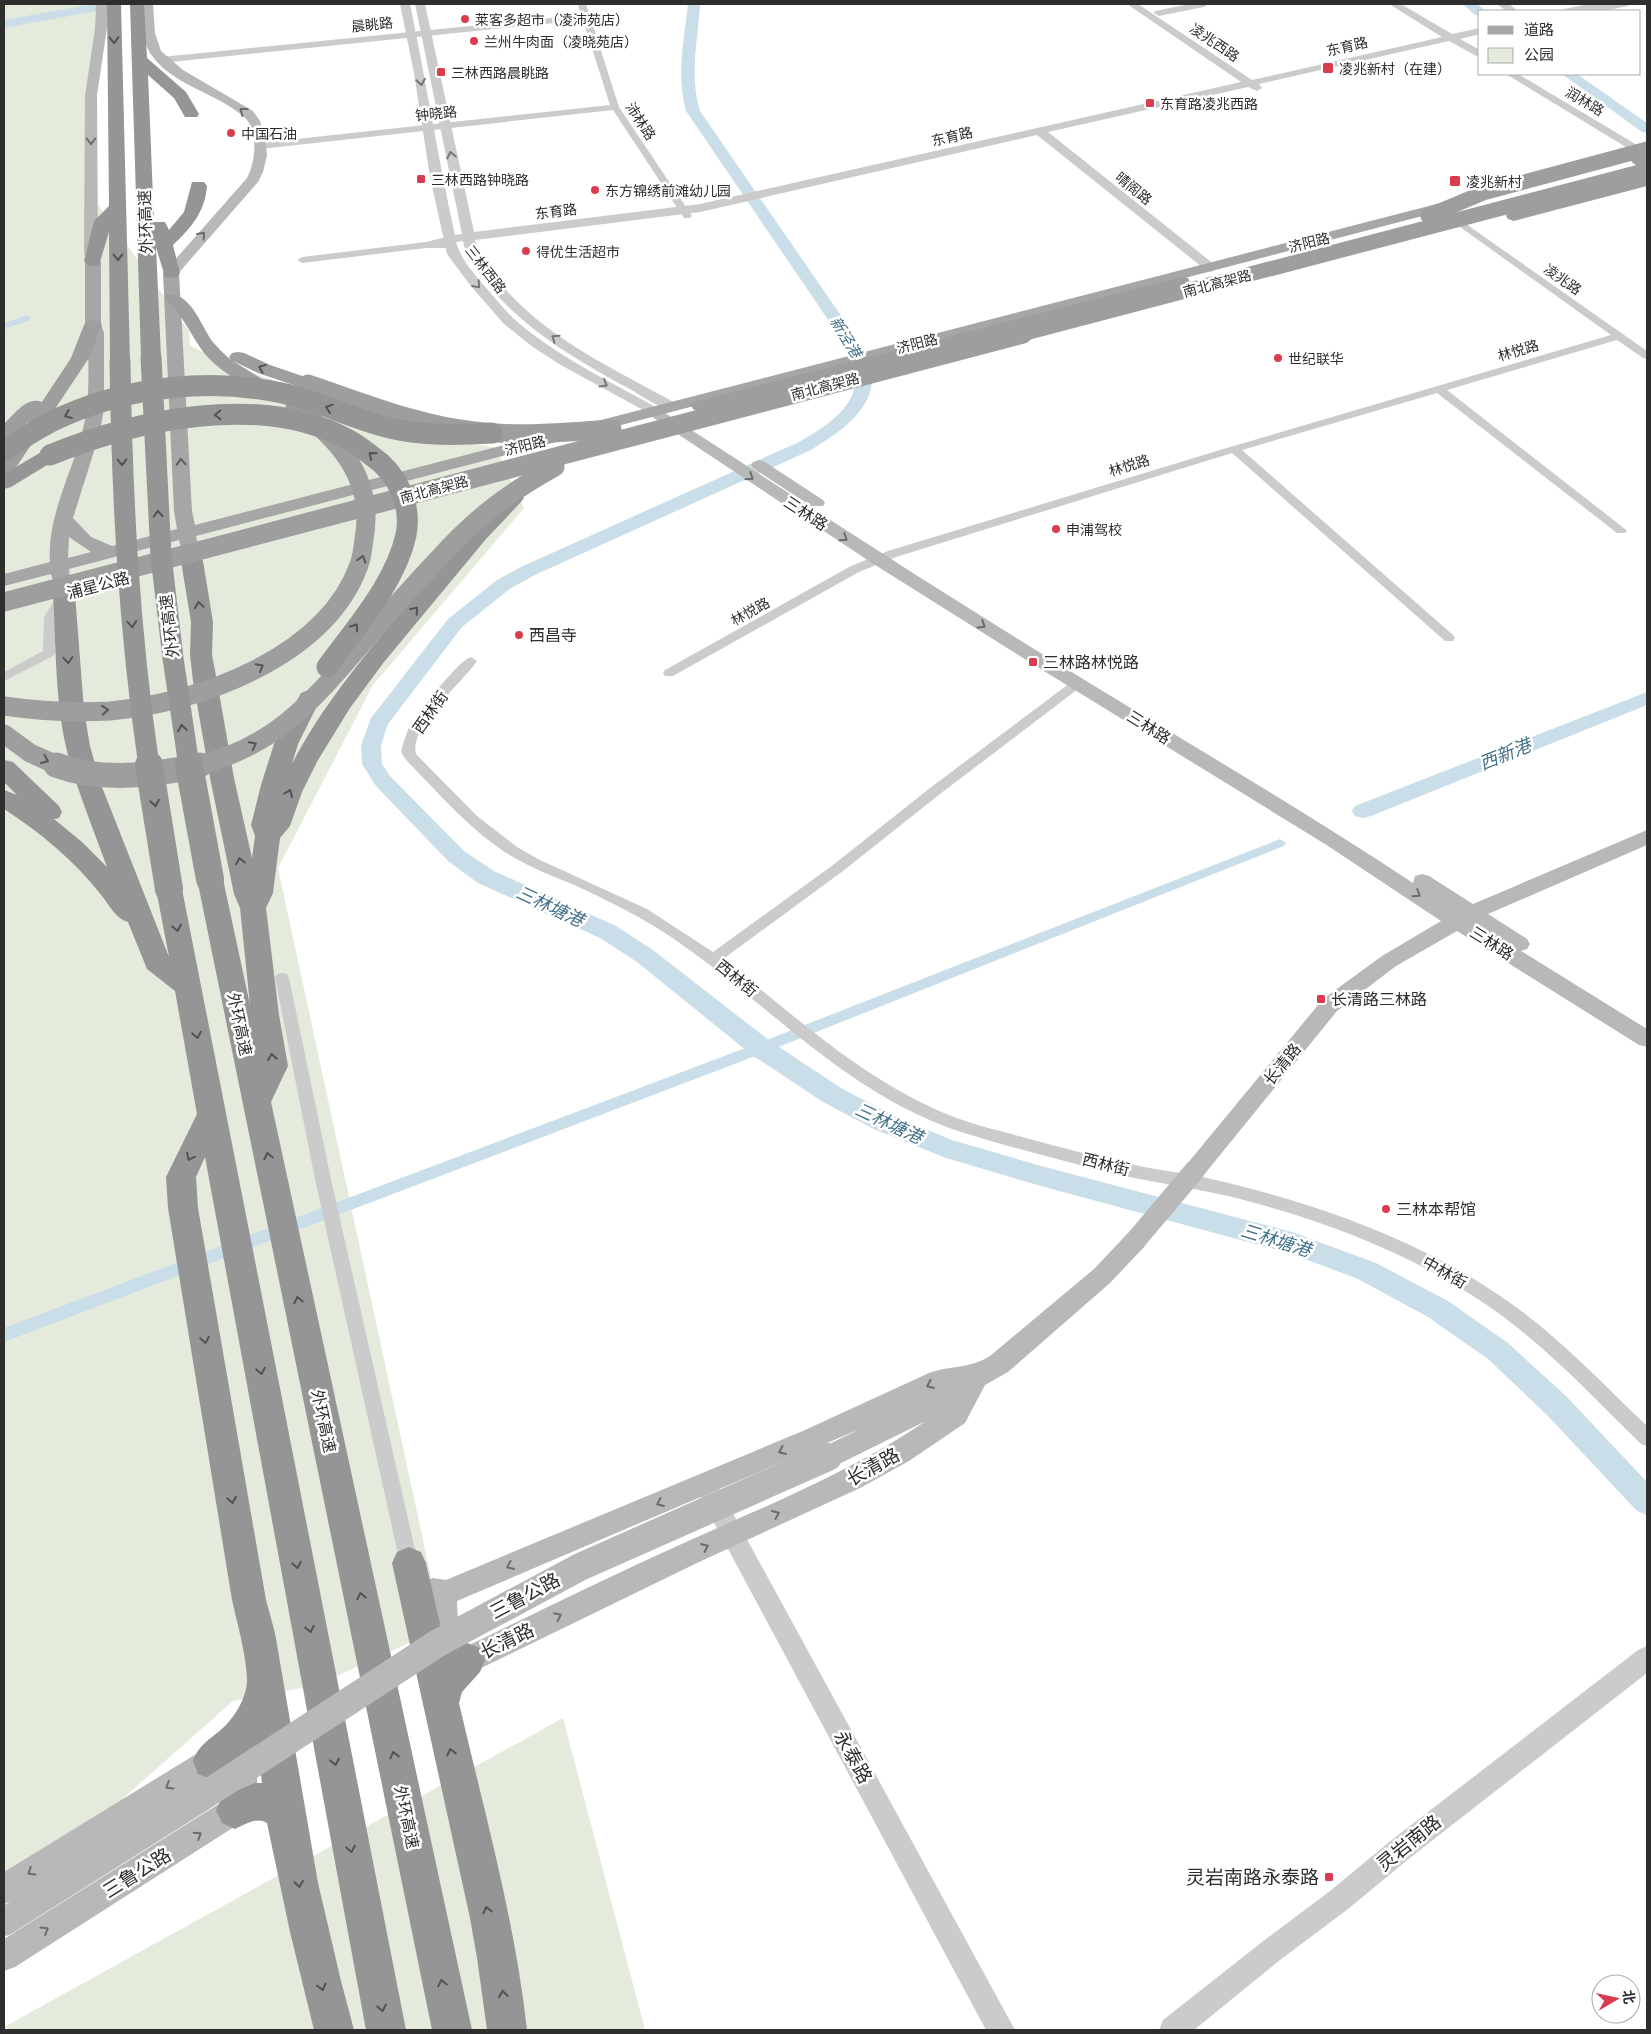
<svg xmlns="http://www.w3.org/2000/svg" width="1651" height="2034" font-family="Inter,'Noto Sans SC',sans-serif">
<style>
.green{fill:#e4eadc}
.lines{fill:none;stroke-linecap:round;stroke-linejoin:round}
.canal{fill:#c9dee9;fill-rule:evenodd}
.river{fill:#c9dee9;fill-rule:evenodd}
.minor{fill:#cbcbcb;fill-rule:evenodd}
.tertiary{fill:#cbcbcb;fill-rule:evenodd}
.secondary{fill:#b8b8b8;fill-rule:evenodd}
.primary{fill:#a6a6a6;fill-rule:evenodd}
.trunk{fill:#9e9e9e;fill-rule:evenodd}
.motorway{fill:#959595;fill-rule:evenodd}
.secondary-bridge-far1{stroke:#b8b8b8;stroke-width:21}
.secondary-bridge{stroke:#b8b8b8;stroke-width:28}
.trunk-bridge-far2{stroke:#9e9e9e;stroke-width:15}
.trunk-bridge-far1{stroke:#9e9e9e;stroke-width:19}
.trunk-bridge{stroke:#9e9e9e;stroke-width:25}
.motorway-bridge-far1{stroke:#959595;stroke-width:21}
.motorway-bridge{stroke:#959595;stroke-width:28}
.oneway{stroke:#525252}
.oneway2{stroke:#757575}
.oneway3{stroke:#6c6c6c}
.oneway4{stroke:#555}
.oneway5{stroke:#5e5e5e}
.poi-dot{fill:#d83c4e;stroke:#fff;stroke-width:2}
.labels{text-anchor:middle;dominant-baseline:central;stroke-width:5;stroke-linejoin:round;paint-order:stroke}
.far-poi-label{font-size:14px;fill:#2e2e2e;stroke:#fff;text-anchor:start}
.far-street-label{font-size:14px;fill:#2e2e2e;stroke:#fff}
.far-water-label{font-size:15px;font-style:italic;fill:#427189;stroke:#fff}
.street-label{font-size:16px;fill:#2e2e2e;stroke:#fff}
.poi-label{font-size:16px;fill:#2e2e2e;stroke:#fff;text-anchor:start}
.water-label{font-size:18px;font-style:italic;fill:#427189;stroke:#fff}
.near-street-label{font-size:19px;fill:#2e2e2e;stroke:#fff}
.near-poi-label{font-size:19px;fill:#2e2e2e;stroke:#fff;text-anchor:end}
</style>
<rect width="100%" height="100%" fill="#fff"/>
<!-- green -->
<g class="green">
<path d="M 4,4 L 96,4 L 95,29 L 85,94 L 86,188 L 189,331 L 190,345 L 220,362 L 282,383 L 393,427 L 496,448 L 524,508 L 373,685 L 278,868 L 442,1628 L 317,1685 L 233,1701 L 120,1801 L 4,1873 Z"/>
<path d="M 563,1718 L 645,2030 L 4,2030 L 4,2027 Z"/>
</g>
<g class="lines">
<!-- canal -->
<g class="canal">
<path d="M 27,315 L 30,316 L 30,320 L 4,329 L 4,323 Z"/>
<path d="M 1280,839 L 1286,843 L 1284,846 L 766,1052 L 4,1342 L 4,1328 L 756,1044 Z"/>
</g>
<!-- river -->
<g class="river">
<path d="M 93,4 L 119,4 L 113,8 L 4,28 L 4,20 Z"/>
<path d="M 688,4 L 700,4 C 698,41 689,75 700,111 L 864,349 C 890,397 849,427 811,450 L 537,574 L 511,588 L 462,627 L 388,724 L 381,745 L 382,764 L 390,776 L 464,851 L 494,871 L 616,926 L 653,950 L 770,1041 L 841,1088 L 894,1116 L 952,1140 L 1041,1166 L 1292,1232 L 1376,1263 L 1448,1301 L 1508,1343 L 1567,1397 L 1647,1482 L 1647,1515 L 1637,1511 L 1547,1415 L 1488,1359 L 1428,1317 L 1358,1279 L 1289,1253 L 1041,1186 L 946,1158 L 876,1130 L 823,1102 L 752,1055 L 637,962 L 600,938 L 478,883 L 448,861 L 376,786 L 362,764 L 361,745 L 371,718 L 448,619 L 497,580 L 523,566 L 799,442 C 836,421 872,396 848,349 L 686,111 C 676,75 684,40 688,4 Z"/>
<path d="M 1463,4 L 1477,4 L 1486,11 L 1480,11 L 1480,16 L 1475,15 Z"/>
<path d="M 1562,74 L 1577,74 L 1647,123 L 1647,133 L 1642,132 Z"/>
<path d="M 1647,692 L 1647,705 L 1371,816 L 1363,818 L 1355,816 L 1352,811 L 1355,806 Z"/>
</g>
<!-- minor -->
<g class="minor">
<path d="M 578,4 L 586,4 L 619,107 L 692,216 L 690,218 L 684,218 L 613,110 L 260,149 L 255,146 L 260,143 L 610,105 L 583,20 L 161,63 L 157,60 L 161,57 L 581,15 Z"/>
<path d="M 1449,212 L 1647,351 L 1647,359 L 1643,358 L 1617,340 L 1447,390 L 1625,529 L 1627,531 L 1625,533 L 1617,533 L 1437,393 L 1242,450 L 1453,635 L 1455,638 L 1453,641 L 1445,641 L 1232,453 L 896,557 L 859,572 L 673,676 L 665,676 L 663,673 L 665,670 L 851,566 L 888,551 L 1230,447 L 1611,335 L 1446,217 L 1446,213 Z"/>
<path d="M 450,236 L 455,239 L 449,242 L 456,245 L 451,248 L 426,248 L 302,263 L 297,260 L 302,257 L 426,242 Z"/>
<path d="M 64,590 L 70,594 L 56,617 L 55,653 L 53,656 L 4,681 L 4,672 L 43,651 L 44,617 L 60,591 Z"/>
<path d="M 471,657 L 477,661 C 463,682 409,727 416,754 L 477,816 L 517,847 L 540,860 L 647,909 L 713,952 L 833,865 L 930,788 L 1074,680 L 1082,680 L 1084,683 L 1082,686 L 940,794 L 843,871 L 723,959 C 795,1016 863,1080 949,1115 C 971,1124 993,1129 1015,1135 C 1058,1147 1101,1158 1144,1167 C 1165,1171 1186,1173 1207,1178 C 1313,1202 1420,1239 1509,1302 C 1560,1338 1603,1384 1647,1426 L 1647,1446 L 1641,1444 C 1599,1403 1560,1361 1514,1325 C 1435,1263 1337,1224 1240,1199 C 1205,1190 1170,1185 1134,1178 C 1092,1169 1050,1157 1008,1146 C 985,1139 961,1133 939,1124 C 837,1083 763,1000 674,939 C 642,917 607,900 572,884 C 552,876 532,868 513,857 C 471,832 440,794 406,760 L 401,752 C 403,744 405,737 408,730 C 416,716 457,661 471,657 Z"/>
<path d="M 282,973 L 287,974 L 289,978 L 332,1184 L 418,1563 L 416,1569 L 409,1572 L 402,1569 L 400,1563 L 316,1184 L 275,978 L 277,974 Z"/>
</g>
<!-- tertiary -->
<g class="tertiary">
<path d="M 400,4 L 410,4 C 426,81 438,158 455,235 L 462,234 L 415,4 L 425,4 L 474,232 L 700,204 L 1241,82 L 1127,4 L 1138,4 L 1252,80 L 1442,37 L 1389,4 L 1401,4 L 1452,34 L 1480,28 L 1480,34 L 1460,39 L 1480,50 L 1480,58 L 1449,41 L 1259,84 L 1262,88 L 1257,91 L 1248,87 L 1048,132 L 1215,265 L 1217,268 L 1211,272 L 1207,271 L 1037,135 L 700,212 L 475,240 C 479,258 487,267 499,282 C 545,338 614,369 677,404 L 679,407 L 672,411 C 657,407 642,396 628,388 C 575,359 523,329 485,281 C 475,268 466,257 463,241 L 456,242 C 461,260 475,275 487,289 C 496,299 504,309 513,318 C 555,356 610,381 659,409 L 661,412 L 659,415 L 654,416 L 559,364 L 530,345 L 503,323 L 470,285 L 447,254 L 430,177 L 414,73 Z"/>
<path d="M 1190,4 L 1209,4 L 1204,7 L 1159,16 L 1154,13 L 1155,11 Z"/>
<path d="M 1497,4 L 1509,4 L 1518,11 L 1506,11 Z"/>
<path d="M 1589,4 L 1629,4 L 1628,6 L 1604,11 L 1563,11 L 1564,9 Z"/>
<path d="M 1506,74 L 1518,74 L 1647,151 L 1647,155 L 1639,155 Z"/>
<path d="M 705,1474 L 713,1477 L 1015,2030 L 986,2030 L 697,1491 L 694,1484 L 697,1477 Z"/>
<path d="M 1647,1646 L 1647,1673 L 1411,1857 L 1348,1909 L 1280,1960 L 1194,2030 L 1159,2030 L 1163,2020 L 1262,1942 L 1330,1891 L 1393,1839 L 1638,1650 Z"/>
</g>
<!-- secondary -->
<g class="secondary">
<path d="M 96,4 L 108,4 L 107,28 L 97,95 L 98,252 L 100,261 L 93,265 L 86,261 L 84,252 L 85,95 L 95,28 Z"/>
<path d="M 141,4 L 153,4 L 155,33 L 161,51 L 183,70 L 253,111 L 260,121 L 265,138 L 267,155 L 263,172 L 258,182 L 176,276 L 166,276 L 164,273 L 166,270 L 247,178 C 256,161 259,129 243,116 C 215,92 171,85 150,53 C 141,38 142,21 141,4 Z"/>
<path d="M 654,407 L 659,409 C 787,492 914,575 1044,655 C 1167,731 1292,803 1413,883 L 1415,876 L 1422,874 L 1429,876 L 1473,904 L 1647,830 L 1647,845 L 1488,914 L 1527,939 L 1530,944 L 1527,949 L 1521,951 L 1647,1029 L 1647,1047 L 1639,1045 L 1457,931 L 1396,966 L 1337,1011 L 1203,1176 L 1195,1179 L 1187,1176 L 1184,1170 L 1187,1164 L 1323,999 L 1382,956 L 1441,921 L 1325,844 L 1031,663 L 872,563 L 649,415 L 646,412 L 649,409 Z"/>
<path d="M 759,460 L 765,462 L 823,500 L 825,503 L 823,506 L 811,506 L 753,468 L 751,465 L 753,462 Z"/>
<path d="M 1136,1230 L 1144,1233 L 1148,1240 L 1144,1247 L 1110,1283 L 1008,1372 L 985,1385 L 965,1423 L 909,1461 L 860,1488 L 697,1563 L 477,1670 L 467,1673 L 444,1663 C 436,1644 428,1625 430,1603 L 424,1600 L 420,1591 L 424,1582 L 433,1578 L 446,1580 L 805,1430 L 929,1373 C 952,1365 969,1369 990,1356 L 1094,1269 L 1128,1233 ZM 926,1421 C 851,1472 768,1505 686,1542 C 612,1575 540,1611 467,1646 L 464,1645 L 458,1624 L 457,1601 L 860,1429 L 819,1449 L 815,1457 L 819,1465 L 828,1469 L 837,1465 Z"/>
<path d="M 211,1747 C 233,1747 255,1753 257,1779 C 257,1784 258,1790 257,1795 C 254,1803 249,1812 245,1820 L 15,1967 L 4,1971 L 4,1939 L 225,1800 L 229,1792 L 228,1778 L 224,1775 L 214,1775 L 15,1900 L 4,1904 L 4,1872 L 201,1751 Z"/>
</g>
<!-- primary -->
<path class="primary" d="M 1452,200 L 1457,201 L 1459,204 L 1457,207 L 196,536 L 198,547 L 196,551 L 189,553 L 182,551 L 179,540 L 69,569 L 70,580 L 68,584 L 61,586 L 54,584 L 51,574 L 4,586 L 4,574 L 50,562 C 47,517 71,475 82,433 C 91,400 88,366 88,333 L 85,325 L 85,261 L 88,258 L 98,258 L 101,261 L 101,325 L 104,333 L 104,408 L 100,432 L 73,518 L 91,537 L 112,546 L 177,529 L 174,511 L 163,273 L 165,270 L 177,270 L 179,273 L 192,511 L 195,525 ZM 69,537 L 91,552 L 68,558 Z"/>
<!-- trunk -->
<g class="trunk">
<path d="M 1647,155 L 1647,164 L 1639,166 L 1634,164 L 1631,161 L 1634,158 Z"/>
<path d="M 1647,176 L 1647,186 L 1514,221 L 1508,219 L 1506,216 L 1508,213 Z"/>
<path d="M 1182,277 L 1188,278 L 1190,282 L 1188,286 L 700,411 L 694,410 L 691,406 L 694,402 Z"/>
<path d="M 173,294 C 193,299 201,325 212,341 C 218,348 224,354 231,360 L 229,357 L 232,353 L 238,352 L 244,353 L 270,365 L 314,380 L 317,384 L 314,388 L 308,389 L 302,388 L 258,373 L 233,361 L 280,390 L 283,394 L 280,398 L 274,399 L 268,398 C 245,385 221,373 204,353 C 194,340 188,326 178,313 C 174,308 168,304 165,299 L 167,295 Z"/>
<path d="M 93,320 L 99,321 L 102,325 L 89,358 L 11,475 L 4,477 L 4,458 L 29,421 L 10,438 L 4,439 L 4,424 C 14,415 26,396 42,402 L 71,358 L 84,325 L 87,321 Z"/>
</g>
<!-- motorway -->
<g class="motorway">
<path d="M 107,4 L 121,4 L 130,361 L 127,365 L 120,367 L 113,365 L 110,361 L 109,232 L 99,265 L 93,266 L 87,265 L 84,261 L 94,221 L 109,206 Z"/>
<path d="M 130,4 L 144,4 L 147,58 L 186,92 L 199,114 L 197,117 L 185,117 L 174,98 L 148,75 L 154,222 L 165,222 L 169,230 L 184,212 L 192,182 L 204,182 L 207,186 C 205,212 191,228 173,245 L 180,273 L 177,277 L 171,278 L 165,277 L 156,247 L 161,357 L 158,361 L 151,363 L 144,361 L 141,357 Z"/>
<path d="M 50,449 L 57,451 L 60,455 L 57,459 L 11,487 L 4,489 L 4,474 L 43,451 Z"/>
<path d="M 514,492 L 521,494 L 524,498 L 521,502 L 486,539 L 384,662 L 350,708 L 318,760 L 302,792 L 290,826 L 280,838 L 273,893 L 266,908 L 279,1015 L 288,1066 L 271,1102 L 472,2030 L 432,2030 L 197,879 L 201,873 L 210,870 L 219,873 L 223,879 L 250,1005 L 240,908 L 234,894 L 210,778 L 193,681 L 190,655 L 191,622 L 181,561 L 184,556 L 192,554 L 200,556 L 203,561 L 213,622 L 212,655 L 217,681 L 234,778 L 252,858 L 255,836 L 251,825 L 261,785 L 274,744 L 301,693 L 309,690 L 317,693 L 321,698 L 298,744 L 292,764 C 320,709 361,660 400,613 C 435,572 469,531 507,494 Z"/>
<path d="M 64,587 L 72,589 L 75,594 L 84,710 L 90,746 L 100,782 L 169,957 L 156,889 L 160,882 L 169,880 L 178,882 L 182,889 L 406,2030 L 366,2030 L 205,1157 L 196,1177 L 198,1208 L 266,1600 L 275,1633 L 318,1883 L 341,1981 L 354,2030 L 314,2030 L 290,1932 L 267,1823 C 257,1816 245,1825 235,1829 L 222,1823 L 216,1810 L 222,1797 L 255,1783 L 262,1783 L 257,1745 L 224,1774 L 211,1779 L 198,1774 L 193,1761 C 200,1742 212,1739 226,1725 C 237,1713 247,1696 247,1680 C 247,1658 237,1622 232,1600 L 168,1208 L 166,1177 L 197,1114 L 175,991 L 147,969 L 128,922 C 115,918 110,906 102,896 C 75,861 41,833 4,809 L 4,790 L 17,795 L 4,782 L 4,760 L 13,762 L 59,806 L 62,812 L 59,818 L 54,819 L 82,842 L 107,867 C 93,828 76,788 66,747 C 55,698 56,644 53,594 L 56,589 Z"/>
<path d="M 409,1547 L 421,1552 L 426,1563 L 447,1654 L 454,1648 L 467,1643 L 480,1648 L 485,1660 L 480,1672 L 462,1692 L 459,1703 C 484,1811 515,1920 527,2030 L 487,2030 L 477,1958 L 470,1918 L 392,1563 L 397,1552 Z"/>
</g>
<!-- secondary-bridge-far1 -->
<path class="secondary-bridge-far1" d="M 1136,1240 L 1195,1170"/>
<!-- secondary-bridge -->
<path class="secondary-bridge" d="M 4,1922 L 196,1801 L 438,1643 L 580,1567 L 828,1457"/>
<!-- trunk-bridge-far2 -->
<g class="trunk-bridge-far2">
<path d="M 1428,216 L 1483,193 L 1647,149"/>
<path d="M 1018,335 L 1647,170"/>
</g>
<!-- trunk-bridge-far1 -->
<g class="trunk-bridge-far1">
<path d="M 308,384 C 362,402 417,425 474,431 C 520,437 566,432 612,429"/>
<path d="M 4,602 L 1023,334"/>
<path d="M 4,706 C 39,711 74,713 110,711 C 199,703 326,657 359,565 C 362,557 363,548 364,539 C 375,480 340,440 295,407"/>
<path d="M 4,734 L 30,753 L 59,766"/>
<path d="M 195,766 C 273,748 310,704 360,646 C 386,616 412,586 439,558 C 475,518 508,493 555,467"/>
</g>
<!-- trunk-bridge -->
<path class="trunk-bridge" d="M 56,765 C 101,782 154,776 200,765"/>
<!-- motorway-bridge-far1 -->
<g class="motorway-bridge-far1">
<path d="M 151,357 L 161,556 L 173,658 L 189,766"/>
<path d="M 120,361 C 122,499 129,630 149,766"/>
<path d="M 4,451 C 24,437 44,424 66,415 C 133,386 211,378 282,393 C 319,401 353,419 390,428 C 423,436 458,435 492,433"/>
<path d="M 50,455 C 136,420 260,392 347,439 C 356,443 364,450 372,456 C 397,473 412,504 406,535 C 395,584 356,627 327,667"/>
</g>
<!-- motorway-bridge -->
<g class="motorway-bridge">
<path d="M 149,765 L 169,889"/>
<path d="M 189,765 L 210,879"/>
</g>
</g>
<!-- one-way arrows -->
<defs><path id="oneway-chevron" d="M-2-3.5L2.5 0L-2 3.5" fill="none" stroke-width="1.6" stroke-linecap="round" stroke-linejoin="round" transform="scale(1.25)"/></defs>
<g class="oneway">
<use href="#oneway-chevron" transform="translate(114 40) rotate(89)"/>
<use href="#oneway-chevron" transform="translate(118 257) rotate(89)"/>
<use href="#oneway-chevron" transform="translate(329 408) rotate(-161)"/>
<use href="#oneway-chevron" transform="translate(68 415) rotate(157)"/>
<use href="#oneway-chevron" transform="translate(218 415) rotate(179)"/>
<use href="#oneway-chevron" transform="translate(372 455) rotate(-141)"/>
<use href="#oneway-chevron" transform="translate(122 462) rotate(89)"/>
<use href="#oneway-chevron" transform="translate(158 514) rotate(-93)"/>
<use href="#oneway-chevron" transform="translate(199 605) rotate(-98)"/>
<use href="#oneway-chevron" transform="translate(415 610) rotate(-50)"/>
<use href="#oneway-chevron" transform="translate(132 624) rotate(85)"/>
<use href="#oneway-chevron" transform="translate(355 627) rotate(-55)"/>
<use href="#oneway-chevron" transform="translate(68 660) rotate(86)"/>
<use href="#oneway-chevron" transform="translate(182 728) rotate(-99)"/>
<use href="#oneway-chevron" transform="translate(289 793) rotate(-67)"/>
<use href="#oneway-chevron" transform="translate(155 803) rotate(81)"/>
<use href="#oneway-chevron" transform="translate(240 861) rotate(-102)"/>
<use href="#oneway-chevron" transform="translate(177 928) rotate(79)"/>
<use href="#oneway-chevron" transform="translate(197 1035) rotate(79)"/>
<use href="#oneway-chevron" transform="translate(272 1057) rotate(-100)"/>
<use href="#oneway-chevron" transform="translate(268 1156) rotate(-102)"/>
<use href="#oneway-chevron" transform="translate(190 1157) rotate(116)"/>
<use href="#oneway-chevron" transform="translate(298 1300) rotate(-102)"/>
<use href="#oneway-chevron" transform="translate(205 1340) rotate(80)"/>
<use href="#oneway-chevron" transform="translate(261 1371) rotate(79)"/>
<use href="#oneway-chevron" transform="translate(232 1500) rotate(80)"/>
<use href="#oneway-chevron" transform="translate(297 1565) rotate(79)"/>
<use href="#oneway-chevron" transform="translate(361 1596) rotate(-102)"/>
<use href="#oneway-chevron" transform="translate(310 1629) rotate(79)"/>
<use href="#oneway-chevron" transform="translate(451 1752) rotate(-103)"/>
<use href="#oneway-chevron" transform="translate(394 1755) rotate(-102)"/>
<use href="#oneway-chevron" transform="translate(335 1762) rotate(79)"/>
<use href="#oneway-chevron" transform="translate(351 1849) rotate(79)"/>
<use href="#oneway-chevron" transform="translate(299 1884) rotate(81)"/>
<use href="#oneway-chevron" transform="translate(487 1910) rotate(-103)"/>
<use href="#oneway-chevron" transform="translate(442 1983) rotate(-102)"/>
<use href="#oneway-chevron" transform="translate(322 1987) rotate(75)"/>
<use href="#oneway-chevron" transform="translate(503 1994) rotate(-99)"/>
<use href="#oneway-chevron" transform="translate(382 2008) rotate(79)"/>
</g>
<g class="oneway2">
<use href="#oneway-chevron" transform="translate(421 82) rotate(80)"/>
<use href="#oneway-chevron" transform="translate(451 155) rotate(-102)"/>
<use href="#oneway-chevron" transform="translate(477 285) rotate(49)"/>
<use href="#oneway-chevron" transform="translate(555 338) rotate(-145)"/>
<use href="#oneway-chevron" transform="translate(604 384) rotate(30)"/>
</g>
<g class="oneway3">
<use href="#oneway-chevron" transform="translate(243 111) rotate(-143)"/>
<use href="#oneway-chevron" transform="translate(91 141) rotate(90)"/>
<use href="#oneway-chevron" transform="translate(202 235) rotate(-48)"/>
<use href="#oneway-chevron" transform="translate(750 477) rotate(33)"/>
<use href="#oneway-chevron" transform="translate(844 538) rotate(33)"/>
<use href="#oneway-chevron" transform="translate(982 625) rotate(32)"/>
<use href="#oneway-chevron" transform="translate(1417 894) rotate(33)"/>
<use href="#oneway-chevron" transform="translate(930 1385) rotate(156)"/>
<use href="#oneway-chevron" transform="translate(782 1451) rotate(157)"/>
<use href="#oneway-chevron" transform="translate(660 1503) rotate(157)"/>
<use href="#oneway-chevron" transform="translate(776 1514) rotate(-24)"/>
<use href="#oneway-chevron" transform="translate(705 1547) rotate(-24)"/>
<use href="#oneway-chevron" transform="translate(510 1566) rotate(157)"/>
<use href="#oneway-chevron" transform="translate(558 1616) rotate(-26)"/>
<use href="#oneway-chevron" transform="translate(169 1786) rotate(148)"/>
<use href="#oneway-chevron" transform="translate(198 1835) rotate(-33)"/>
<use href="#oneway-chevron" transform="translate(31 1872) rotate(148)"/>
<use href="#oneway-chevron" transform="translate(45 1930) rotate(-32)"/>
</g>
<g class="oneway4">
<use href="#oneway-chevron" transform="translate(262 368) rotate(-158)"/>
<use href="#oneway-chevron" transform="translate(362 559) rotate(-74)"/>
<use href="#oneway-chevron" transform="translate(260 667) rotate(-28)"/>
<use href="#oneway-chevron" transform="translate(105 710) rotate(-5)"/>
<use href="#oneway-chevron" transform="translate(253 745) rotate(-27)"/>
<use href="#oneway-chevron" transform="translate(45 760) rotate(24)"/>
</g>
<use class="oneway5" href="#oneway-chevron" transform="translate(181 462) rotate(-93)"/>
<!-- markers -->
<g class="poi-dot">
<circle cx="465" cy="19" r="5"/>
<circle cx="474" cy="41" r="5"/>
<rect x="1322" y="62" width="12" height="12" rx="2.5"/>
<rect x="436" y="67" width="10" height="10" rx="2.5"/>
<rect x="1145" y="98" width="10" height="10" rx="2.5"/>
<circle cx="231" cy="133" r="5"/>
<rect x="416" y="174" width="10" height="10" rx="2.5"/>
<rect x="1449" y="175" width="12" height="12" rx="2.5"/>
<circle cx="595" cy="190" r="5"/>
<circle cx="526" cy="251" r="5"/>
<circle cx="1278" cy="358" r="5"/>
<circle cx="1056" cy="529" r="5"/>
<circle cx="519" cy="635" r="5"/>
<rect x="1028" y="657" width="10" height="10" rx="2.5"/>
<rect x="1316" y="994" width="10" height="10" rx="2.5"/>
<circle cx="1386" cy="1209" r="5"/>
<rect x="1324" y="1872" width="10" height="10" rx="2.5"/>
</g>
<g class="labels">
<!-- far-poi labels -->
<g class="far-poi-label">
<text x="475" y="19">莱客多超市（凌沛苑店）</text>
<text x="484" y="41">兰州牛肉面（凌晓苑店）</text>
<text x="1339" y="68">凌兆新村（在建）</text>
<text x="451" y="72">三林西路晨眺路</text>
<text x="1160" y="103">东育路凌兆西路</text>
<text x="241" y="133">中国石油</text>
<text x="431" y="179">三林西路钟晓路</text>
<text x="1466" y="181">凌兆新村</text>
<text x="605" y="190">东方锦绣前滩幼儿园</text>
<text x="536" y="251">得优生活超市</text>
<text x="1288" y="358">世纪联华</text>
<text x="1066" y="529">申浦驾校</text>
</g>
<!-- far-street labels -->
<g class="far-street-label">
<text transform="translate(372 24) rotate(-6)">晨眺路</text>
<text transform="translate(1215 42) rotate(34)">凌兆西路</text>
<text transform="translate(1347 46) rotate(-13)">东育路</text>
<text transform="translate(1585 101) rotate(31)">润林路</text>
<text transform="translate(436 113) rotate(-6)">钟晓路</text>
<text transform="translate(641 121) rotate(57)">沛林路</text>
<text transform="translate(952 136) rotate(-13)">东育路</text>
<text transform="translate(1134 188) rotate(39)">晴阁路</text>
<text transform="translate(556 211) rotate(-7)">东育路</text>
<text transform="translate(1309 242) rotate(-14)">济阳路</text>
<text transform="translate(486 269) rotate(52)">三林西路</text>
<text transform="translate(1563 279) rotate(35)">凌兆路</text>
<text transform="translate(1217 283) rotate(-15)">南北高架路</text>
<text transform="translate(917 343) rotate(-14)">济阳路</text>
<text transform="translate(1518 350) rotate(-16)">林悦路</text>
<text transform="translate(825 386) rotate(-15)">南北高架路</text>
<text transform="translate(525 445) rotate(-14)">济阳路</text>
<text transform="translate(1129 465) rotate(-17)">林悦路</text>
<text transform="translate(434 489) rotate(-15)">南北高架路</text>
<text transform="translate(750 611) rotate(-29)">林悦路</text>
</g>
<!-- far-water labels -->
<g class="far-water-label">
<text transform="translate(846 337) rotate(58)">新泾港</text>
</g>
<!-- street labels -->
<g class="street-label">
<text transform="translate(145 222) rotate(-92)">外环高速</text>
<text transform="translate(806 513) rotate(33)">三林路</text>
<text transform="translate(98 585) rotate(-15)">浦星公路</text>
<text transform="translate(169 626) rotate(-97)">外环高速</text>
<text transform="translate(430 712) rotate(-55)">西林街</text>
<text transform="translate(1149 727) rotate(32)">三林路</text>
<text transform="translate(1492 943) rotate(32)">三林路</text>
<text transform="translate(737 978) rotate(39)">西林街</text>
<text transform="translate(240 1024) rotate(78)">外环高速</text>
<text transform="translate(1282 1064) rotate(-51)">长清路</text>
<text transform="translate(1106 1164) rotate(14)">西林街</text>
<text transform="translate(1445 1272) rotate(29)">中林街</text>
<text transform="translate(324 1421) rotate(78)">外环高速</text>
<text transform="translate(407 1817) rotate(78)">外环高速</text>
</g>
<!-- poi labels -->
<g class="poi-label">
<text x="529" y="635">西昌寺</text>
<text x="1043" y="662">三林路林悦路</text>
<text x="1331" y="999">长清路三林路</text>
<text x="1396" y="1209">三林本帮馆</text>
</g>
<!-- water labels -->
<g class="water-label">
<text transform="translate(1505 754) rotate(-22)">西新港</text>
<text transform="translate(550 906) rotate(25)">三林塘港</text>
<text transform="translate(889 1123) rotate(25)">三林塘港</text>
<text transform="translate(1276 1240) rotate(17)">三林塘港</text>
</g>
<!-- near-street labels -->
<g class="near-street-label">
<text transform="translate(873 1467) rotate(-29)">长清路</text>
<text transform="translate(525 1596) rotate(-28)">三鲁公路</text>
<text transform="translate(507 1641) rotate(-26)">长清路</text>
<text transform="translate(853 1757) rotate(61)">永泰路</text>
<text transform="translate(1409 1843) rotate(-39)">灵岩南路</text>
<text transform="translate(137 1873) rotate(-32)">三鲁公路</text>
</g>
<!-- near-poi labels -->
<g class="near-poi-label">
<text x="1319" y="1877">灵岩南路永泰路</text>
</g>
</g>
<!-- border -->
<rect width="1651" height="2034" fill="none" stroke="#2e2e2e" stroke-width="10"/>
<!-- legend -->
<rect x="1478" y="10" width="162" height="65" fill="#ffffff" stroke="#ababab"/>
<rect x="1488" y="26" width="25" height="8" fill="#a6a6a6" stroke="#ababab"/>
<text x="1524" y="35" font-size="15" fill="#2e2e2e">道路</text>
<rect x="1488" y="48" width="25" height="15" fill="#e4eadc" stroke="#ababab"/>
<text x="1524" y="60" font-size="15" fill="#2e2e2e">公园</text>
<!-- north arrow -->
<g transform="translate(1616 1999) rotate(81)"><circle r="24" fill="#ffffff" stroke="#ababab"/>
<path d="M0-4L9 19L0 12L-9 19Z" fill="#d83c4e"/>
<text y="-8" font-size="14" font-weight="bold" text-anchor="middle" fill="#2e2e2e">北</text>
</g>
</svg>
